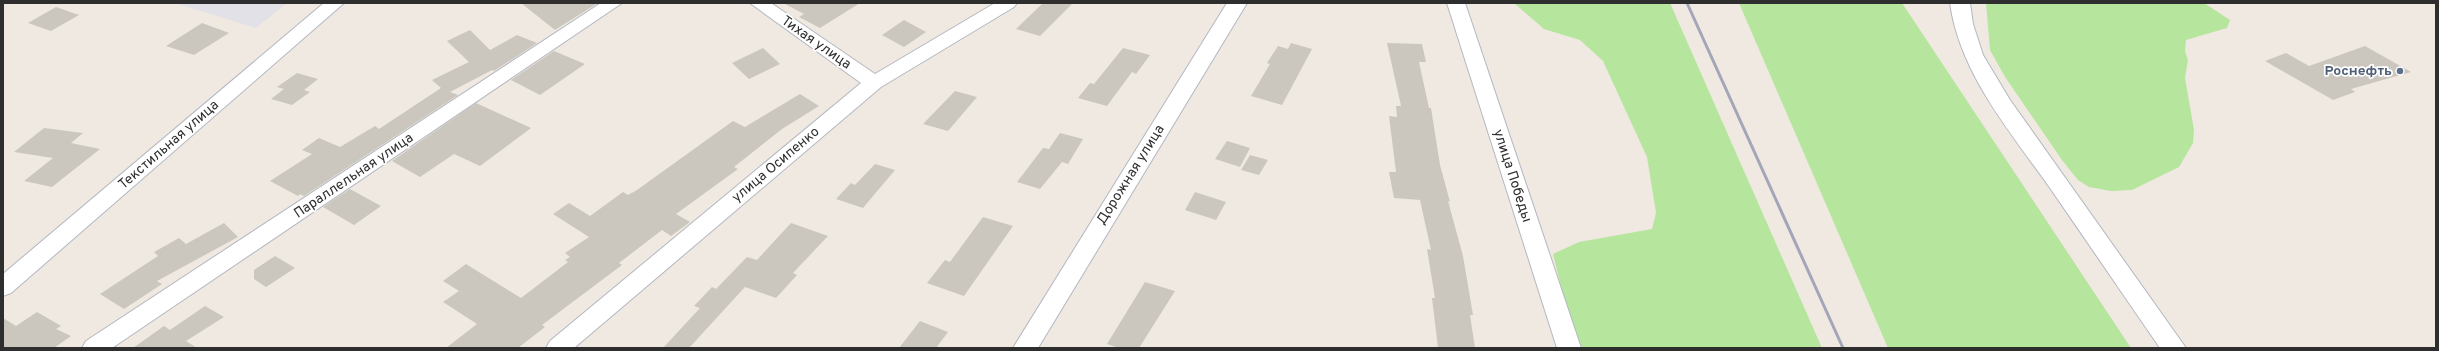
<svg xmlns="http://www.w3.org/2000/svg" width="2439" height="351" font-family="Overpass,sans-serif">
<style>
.industrial{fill:#e3e1e8}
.green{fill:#b6e59e}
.building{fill:#cbc7bf}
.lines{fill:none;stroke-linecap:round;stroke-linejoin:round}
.minor-casing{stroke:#b4b7c1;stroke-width:2}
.tertiary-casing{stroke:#b4b7c1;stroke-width:2}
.secondary-casing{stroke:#b4b7c1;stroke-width:2}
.minor{fill:#fff;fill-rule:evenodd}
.tertiary{fill:#fff;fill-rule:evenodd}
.secondary{fill:#fff;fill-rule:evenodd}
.rail{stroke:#a3a6b8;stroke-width:3}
.service-dot{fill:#5c6f8a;stroke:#fff;stroke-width:1.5}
.labels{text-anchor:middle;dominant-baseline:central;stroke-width:3.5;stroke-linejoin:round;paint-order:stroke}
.street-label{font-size:14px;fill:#2e2e2e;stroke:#fff}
.service-label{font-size:14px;font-weight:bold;fill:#4e5e75;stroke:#fff;text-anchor:end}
</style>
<rect width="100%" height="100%" fill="#efe9e1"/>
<!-- industrial -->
<path class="industrial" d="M 175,3 L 287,3 L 256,28 Z"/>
<!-- green -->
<g class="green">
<path d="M 1514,3 L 1670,3 L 1822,348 L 1576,348 L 1553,254 L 1579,242 L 1652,229 L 1656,213 L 1647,157 L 1603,61 L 1580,40 L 1544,29 Z"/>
<path d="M 1739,3 L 1902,3 L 2131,348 L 1888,348 Z"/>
<path d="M 1986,3 L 2204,3 L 2230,20 L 2227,28 L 2186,40 L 2185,51 L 2188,60 L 2185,78 L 2194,130 L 2193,143 L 2179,167 L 2132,190 L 2111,191 L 2089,187 L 2078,180 L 2062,160 L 2005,77 L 1990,50 Z"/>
</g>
<!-- building -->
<g class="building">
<path d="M 521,3 L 598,3 L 555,30 Z"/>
<path d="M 783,3 L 860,3 L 820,28 L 799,17 L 804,14 Z"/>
<path d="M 1043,3 L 1073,3 L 1040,36 L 1016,29 Z"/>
<path d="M 56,7 L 79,15 L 51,31 L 28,23 Z"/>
<path d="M 904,20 L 926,32 L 904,47 L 882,35 Z"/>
<path d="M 202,23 L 229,33 L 194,55 L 166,46 Z"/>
<path d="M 470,30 L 490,50 L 517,35 L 537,43 L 494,71 L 492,70 L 450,92 L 458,95 L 304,196 L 300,194 L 298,196 L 270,181 L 312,154 L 302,150 L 319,138 L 340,147 L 375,126 L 379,129 L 441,88 L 432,80 L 469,62 L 447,41 Z"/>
<path d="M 1291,43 L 1312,49 L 1282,105 L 1251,96 L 1270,64 L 1267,63 L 1278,46 L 1288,49 Z"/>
<path d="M 1387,43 L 1422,44 L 1426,62 L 1419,62 L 1429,108 L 1431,108 L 1440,165 L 1450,202 L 1448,201 L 1463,256 L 1473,315 L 1470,315 L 1475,348 L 1438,348 L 1432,298 L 1435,298 L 1427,249 L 1431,250 L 1420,200 L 1394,198 L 1389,172 L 1396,172 L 1389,116 L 1397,117 L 1396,106 L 1401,106 Z"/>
<path d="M 2365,46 L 2411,72 L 2351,89 L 2355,92 L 2333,100 L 2265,61 L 2286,53 L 2309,66 Z"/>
<path d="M 763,48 L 780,64 L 749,79 L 732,63 Z"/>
<path d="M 1123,48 L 1150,55 L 1136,74 L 1132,72 L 1107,106 L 1078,98 L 1090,83 L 1094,84 Z"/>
<path d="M 554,51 L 585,64 L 540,95 L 511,80 Z"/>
<path d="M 297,73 L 318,79 L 304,90 L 310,92 L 292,105 L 271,99 L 284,89 L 277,87 Z"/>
<path d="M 955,91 L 977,97 L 948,131 L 923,124 Z"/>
<path d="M 800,94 L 819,106 L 782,129 L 734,167 L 738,169 L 676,214 L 690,222 L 671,236 L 662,230 L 619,263 L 622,265 L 542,325 L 545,327 L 518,348 L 446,348 L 477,324 L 443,302 L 459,291 L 443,281 L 466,264 L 521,298 L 568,262 L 565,260 L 570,257 L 565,253 L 589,237 L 553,214 L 569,203 L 590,216 L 623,192 L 628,195 L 637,190 L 733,121 L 745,127 Z"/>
<path d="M 476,103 L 531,128 L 480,166 L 454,154 L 420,177 L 392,161 Z"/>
<path d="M 44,128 L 83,133 L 71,143 L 100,149 L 52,187 L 24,181 L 53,158 L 14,152 Z"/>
<path d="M 1060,133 L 1083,139 L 1068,164 L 1062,162 L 1040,189 L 1017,182 L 1043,148 L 1049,149 Z"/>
<path d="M 1227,141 L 1250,148 L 1240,167 L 1215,159 Z"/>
<path d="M 1250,155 L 1268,160 L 1259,175 L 1241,170 Z"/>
<path d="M 875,164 L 895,170 L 863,208 L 836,199 L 851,183 L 855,185 Z"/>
<path d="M 350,189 L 381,206 L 354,225 L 323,207 Z"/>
<path d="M 1195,192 L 1226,202 L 1216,220 L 1185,210 Z"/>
<path d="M 983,217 L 1013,226 L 964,296 L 927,283 L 945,260 L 950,262 Z"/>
<path d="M 224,223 L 238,237 L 157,281 L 162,284 L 124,309 L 100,294 L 158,256 L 154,252 L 179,238 L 186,244 Z"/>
<path d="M 791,223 L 828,236 L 793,273 L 797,275 L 776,298 L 745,287 L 689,348 L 663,348 L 700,308 L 694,306 L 712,287 L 716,289 L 747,257 L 757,260 Z"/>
<path d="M 275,256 L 295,268 L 266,287 L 254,279 L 254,270 Z"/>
<path d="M 1145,282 L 1175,291 L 1139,348 L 1119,348 L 1107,344 Z"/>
<path d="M 205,306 L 224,317 L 186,341 L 197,348 L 133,348 L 164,326 L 170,330 Z"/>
<path d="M 37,312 L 61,326 L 56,329 L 71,336 L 54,348 L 3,348 L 3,318 L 16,326 Z"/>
<path d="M 920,321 L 948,332 L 936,348 L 899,348 Z"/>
</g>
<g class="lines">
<defs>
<g id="minor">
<path d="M 324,3 L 344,3 L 11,293 L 3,296 L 3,274 Z"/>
<path d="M 601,3 L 622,3 L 112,348 L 82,348 L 86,341 Z"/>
<path d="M 750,3 L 771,3 L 875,74 L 995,3 L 1017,3 L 1014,7 L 881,87 L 574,348 L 546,348 L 550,341 L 861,83 Z"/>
<path d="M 1447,3 L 1465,3 L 1581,348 L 1557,348 Z"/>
</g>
<path id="tertiary" d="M 1950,3 L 1970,3 L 1973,24 L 1983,55 L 2010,100 L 2186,348 L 2160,348 C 2123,295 2087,241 2050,188 C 2010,131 1960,74 1950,3 Z"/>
<path id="secondary" d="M 1227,3 L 1247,3 L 1038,348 L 1013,348 Z"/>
</defs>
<!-- minor casing -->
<use href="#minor" class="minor-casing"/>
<!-- tertiary casing -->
<use href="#tertiary" class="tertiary-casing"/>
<!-- secondary casing -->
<use href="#secondary" class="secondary-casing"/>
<!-- minor -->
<use href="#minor" class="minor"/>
<!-- tertiary -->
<use href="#tertiary" class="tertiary"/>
<!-- secondary -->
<use href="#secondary" class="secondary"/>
<!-- rail -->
<path class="rail" d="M 1687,3 L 1843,348"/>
</g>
<!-- markers -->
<circle class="service-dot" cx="2400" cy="71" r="4"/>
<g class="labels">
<!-- street labels -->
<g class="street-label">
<text transform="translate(816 43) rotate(35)">Тихая улица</text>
<text transform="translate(169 145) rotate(-41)">Текстильная улица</text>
<text transform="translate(776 165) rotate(-40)">улица Осипенко</text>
<text transform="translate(1131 175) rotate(-58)">Дорожная улица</text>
<text transform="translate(354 176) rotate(-34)">Параллельная улица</text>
<text transform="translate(1512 176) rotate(72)">улица Победы</text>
</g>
<!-- service labels -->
<g class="service-label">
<text x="2392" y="71">Роснефть</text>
</g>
</g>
<!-- border -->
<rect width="2439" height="351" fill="none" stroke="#2e2e2e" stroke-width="8"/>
</svg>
